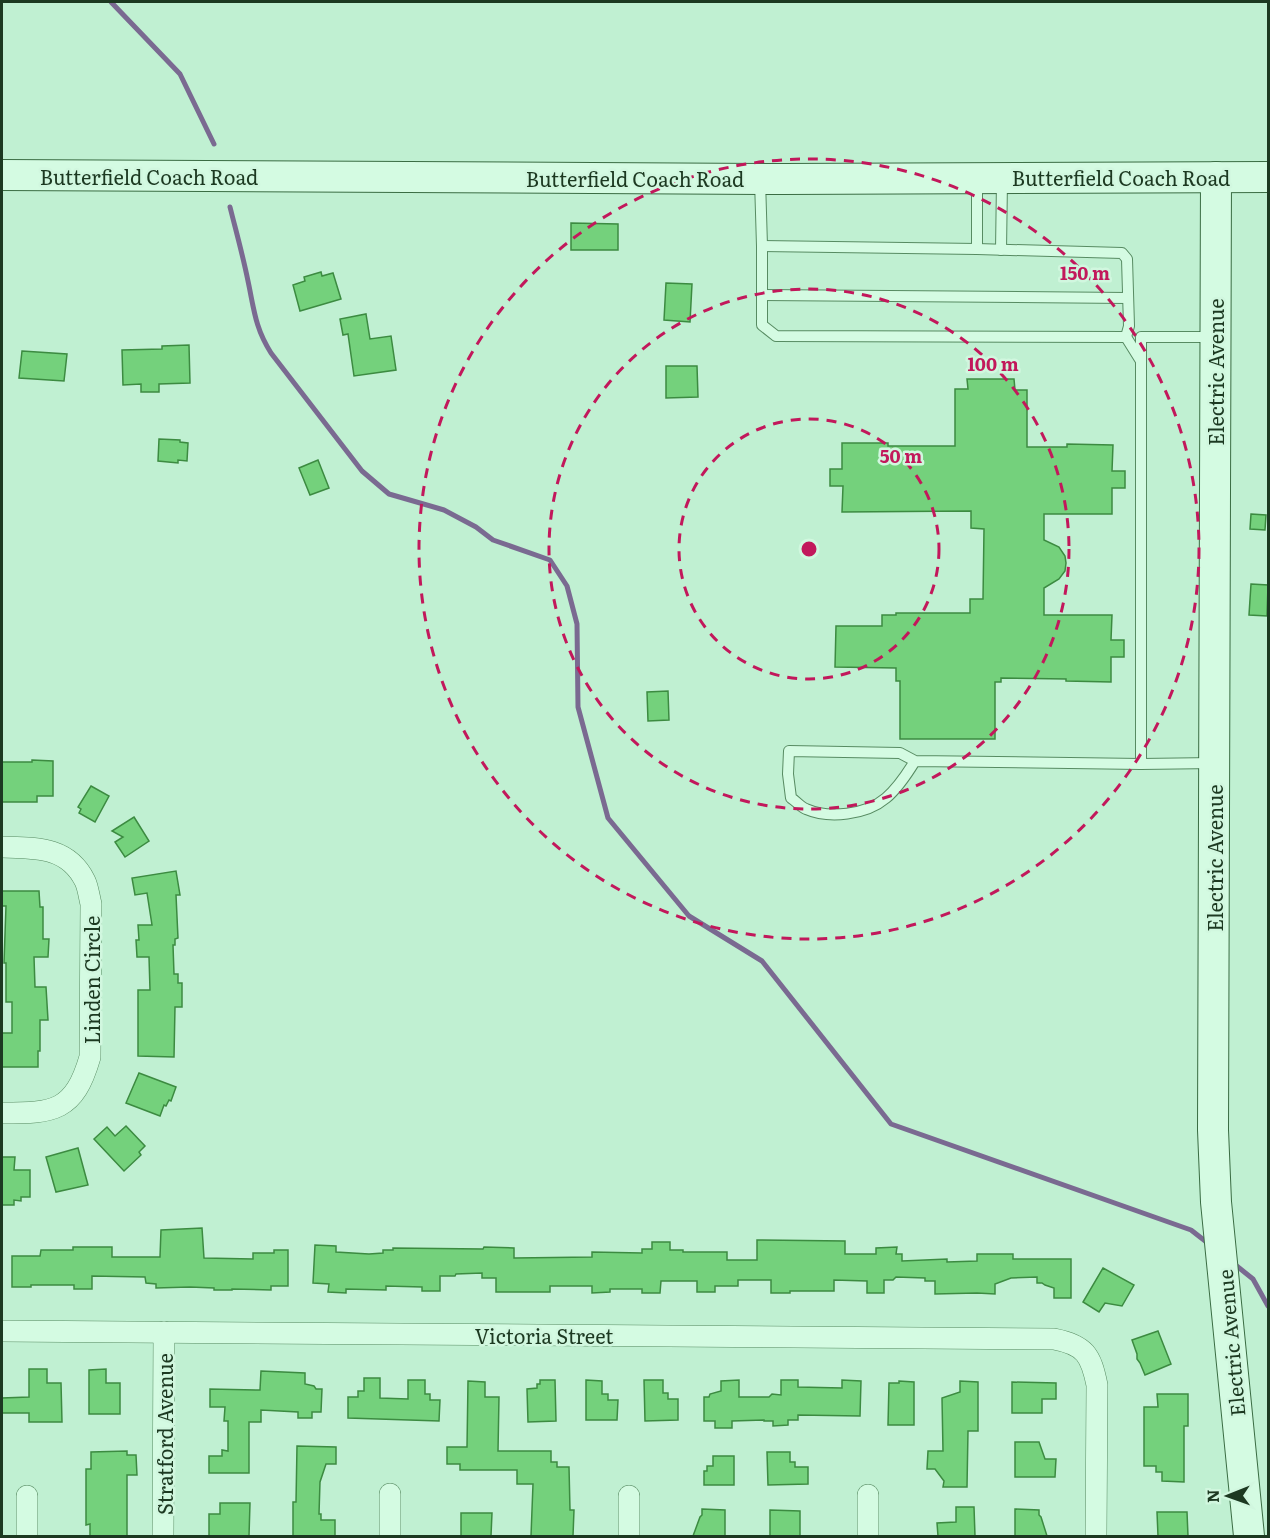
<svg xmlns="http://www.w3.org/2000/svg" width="1270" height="1538" font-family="Literata,serif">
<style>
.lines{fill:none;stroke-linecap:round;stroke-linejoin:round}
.stream{stroke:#7a6a91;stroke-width:5}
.building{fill:#74d17c;stroke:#3c8b41;stroke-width:1.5}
.lane-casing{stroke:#578b62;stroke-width:12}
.street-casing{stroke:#578b62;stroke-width:22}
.secondary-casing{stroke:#3a6c43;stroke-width:32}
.lane{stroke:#d4fbe2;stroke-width:10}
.street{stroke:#d4fbe2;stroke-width:21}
.secondary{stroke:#d4fbe2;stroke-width:30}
.ring{fill:none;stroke:#c2185b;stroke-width:3;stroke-dasharray:10 8}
.labels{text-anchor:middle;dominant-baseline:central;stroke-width:5;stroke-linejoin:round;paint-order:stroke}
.street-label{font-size:20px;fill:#1c3921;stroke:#d1f7df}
.centre{fill:#c2185b;stroke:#d1f7df;stroke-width:3}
.ring-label{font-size:18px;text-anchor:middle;font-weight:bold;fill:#c2185b;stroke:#d1f7df;stroke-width:5;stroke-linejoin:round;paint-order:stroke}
</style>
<rect width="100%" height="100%" fill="#c0f0d2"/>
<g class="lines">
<!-- stream -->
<g class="stream">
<path d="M 111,2 L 180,74 L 214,144"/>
<path d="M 230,207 C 236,231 243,256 248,281 C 254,309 255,328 271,353 L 362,471 L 389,494 L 444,510 L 476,527 L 493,540 L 550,560 L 567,586 L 577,624 L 578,707 L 608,818 L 689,916 L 762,961 L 891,1124 L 1191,1230 L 1209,1244"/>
<path d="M 1233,1263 L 1253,1279 L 1268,1306"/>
</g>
</g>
<!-- building -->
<g class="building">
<path d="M 571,223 L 618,224 L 618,250 L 571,250 Z"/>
<path d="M 321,272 L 322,276 L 333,273 L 341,299 L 300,311 L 293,285 L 305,281 L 304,277 Z"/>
<path d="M 666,283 L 692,284 L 690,322 L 664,320 Z"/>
<path d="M 366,314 L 370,339 L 391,336 L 396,370 L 354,376 L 348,334 L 343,335 L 340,319 Z"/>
<path d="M 189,345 L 190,383 L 159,384 L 159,392 L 141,392 L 141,384 L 123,385 L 122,350 L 162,349 L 162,346 Z"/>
<path d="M 22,351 L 67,354 L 64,381 L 19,378 Z"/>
<path d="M 666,366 L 697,366 L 698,397 L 666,398 Z"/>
<path d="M 967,379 L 1014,379 L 1015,390 L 1027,390 L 1027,447 L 1067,447 L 1067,444 L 1113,445 L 1112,471 L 1125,471 L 1125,488 L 1112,488 L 1112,514 L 1044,514 L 1044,540 L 1059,547 L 1065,556 L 1066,563 L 1065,571 L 1059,579 L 1044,588 L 1044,615 L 1112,615 L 1111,640 L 1124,640 L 1124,657 L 1111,657 L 1111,682 L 1066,681 L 1066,679 L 1001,678 L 1001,682 L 995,682 L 995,739 L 900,739 L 900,681 L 896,681 L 896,668 L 835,667 L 836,626 L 882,626 L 882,615 L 896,615 L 896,613 L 970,613 L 970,599 L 983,599 L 984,529 L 971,528 L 971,511 L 842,512 L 843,486 L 830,486 L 830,469 L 842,469 L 842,443 L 888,443 L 888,446 L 955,446 L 955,389 L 968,389 Z"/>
<path d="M 159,439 L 180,440 L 180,442 L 188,443 L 187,461 L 178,460 L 178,463 L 158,461 Z"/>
<path d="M 318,460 L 329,488 L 310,495 L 299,468 Z"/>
<path d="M 1251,514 L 1266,515 L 1265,530 L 1250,529 Z"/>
<path d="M 1251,584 L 1268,585 L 1267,616 L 1249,615 Z"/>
<path d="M 668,691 L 669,720 L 648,721 L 647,692 Z"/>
<path d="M 32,760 L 53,761 L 53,796 L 37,796 L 37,802 L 2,802 L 2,762 L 32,762 Z"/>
<path d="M 91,786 L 109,796 L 95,822 L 79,813 L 81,809 L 78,807 Z"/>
<path d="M 134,817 L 149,841 L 125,857 L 115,842 L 123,837 L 112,831 Z"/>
<path d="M 176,871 L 180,895 L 176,895 L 178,938 L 175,939 L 175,945 L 173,945 L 174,974 L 178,974 L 178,983 L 182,983 L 182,1007 L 175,1007 L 174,1057 L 138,1056 L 138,990 L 150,990 L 149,957 L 137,957 L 136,940 L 139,940 L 138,925 L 152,925 L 147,893 L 135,895 L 132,878 Z"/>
<path d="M 2,891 L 39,891 L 40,907 L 43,907 L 43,939 L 49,939 L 48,957 L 34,957 L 35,987 L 46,987 L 48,1020 L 40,1020 L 40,1051 L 38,1051 L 38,1067 L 2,1067 L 2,1033 L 12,1033 L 12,1002 L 6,1002 L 6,963 L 4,963 L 6,906 L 2,906 Z"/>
<path d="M 139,1073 L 176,1087 L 171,1101 L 169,1100 L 166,1106 L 164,1105 L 160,1116 L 126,1103 Z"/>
<path d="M 126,1126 L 145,1146 L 139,1152 L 141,1155 L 124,1171 L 94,1139 L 107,1127 L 115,1136 Z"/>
<path d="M 78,1148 L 88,1185 L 56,1192 L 46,1157 Z"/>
<path d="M 2,1157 L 15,1157 L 14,1170 L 30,1170 L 30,1197 L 21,1197 L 21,1201 L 14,1200 L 14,1205 L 2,1205 Z"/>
<path d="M 202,1228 L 204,1258 L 253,1259 L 253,1253 L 274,1253 L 274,1250 L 288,1250 L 288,1286 L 271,1286 L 271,1290 L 232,1289 L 232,1290 L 214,1290 L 214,1288 L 190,1287 L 156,1288 L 156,1284 L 146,1283 L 145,1277 L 92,1276 L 92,1289 L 74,1289 L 74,1285 L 31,1285 L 31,1287 L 12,1287 L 12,1256 L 40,1256 L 41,1250 L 73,1250 L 73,1247 L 112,1247 L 112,1257 L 160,1257 L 161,1230 Z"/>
<path d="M 757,1240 L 845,1241 L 845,1254 L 876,1254 L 876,1248 L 897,1247 L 896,1254 L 902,1254 L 902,1261 L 947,1259 L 947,1262 L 977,1261 L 977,1254 L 1013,1254 L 1013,1259 L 1071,1259 L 1071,1298 L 1054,1298 L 1054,1288 L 1045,1285 L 1042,1283 L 1037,1283 L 1037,1277 L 1011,1278 L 995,1284 L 995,1294 L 977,1293 L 935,1294 L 935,1281 L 925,1281 L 925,1278 L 896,1277 L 893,1280 L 884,1280 L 884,1293 L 867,1293 L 867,1281 L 834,1280 L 834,1291 L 790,1291 L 790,1293 L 771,1293 L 771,1280 L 738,1280 L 738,1286 L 715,1286 L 715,1292 L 697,1292 L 697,1281 L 661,1281 L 660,1293 L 642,1293 L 642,1289 L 610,1289 L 610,1292 L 592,1293 L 592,1286 L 550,1286 L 550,1292 L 496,1292 L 496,1278 L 482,1278 L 482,1273 L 456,1274 L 455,1276 L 440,1276 L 440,1291 L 422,1291 L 422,1287 L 386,1286 L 386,1290 L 346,1289 L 346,1293 L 328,1292 L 329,1284 L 313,1283 L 315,1245 L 336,1246 L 336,1252 L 369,1254 L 383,1253 L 383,1250 L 393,1250 L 393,1248 L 483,1249 L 484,1247 L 514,1248 L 514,1258 L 592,1257 L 592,1252 L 642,1253 L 642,1249 L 652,1249 L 652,1242 L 670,1242 L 670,1250 L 683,1250 L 683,1252 L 727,1252 L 727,1260 L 757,1260 Z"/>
<path d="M 1103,1268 L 1134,1285 L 1122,1306 L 1105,1303 L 1099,1312 L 1083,1302 Z"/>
<path d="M 1158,1331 L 1171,1364 L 1145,1375 L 1140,1363 L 1137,1359 L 1137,1354 L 1132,1340 Z"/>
<path d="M 29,1369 L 47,1369 L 47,1383 L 61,1383 L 62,1422 L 29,1422 L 29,1413 L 2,1413 L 2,1398 L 29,1397 Z"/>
<path d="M 106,1369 L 106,1383 L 120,1383 L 120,1414 L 89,1414 L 89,1370 Z"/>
<path d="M 261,1371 L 305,1373 L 305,1384 L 314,1386 L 316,1389 L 322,1389 L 321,1412 L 312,1412 L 312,1418 L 298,1418 L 298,1412 L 261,1410 L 261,1422 L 249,1422 L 249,1473 L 209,1473 L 209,1456 L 222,1456 L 222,1450 L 228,1451 L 228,1421 L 224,1421 L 225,1407 L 210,1407 L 210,1389 L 260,1390 Z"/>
<path d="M 364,1378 L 380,1378 L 380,1398 L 408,1399 L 408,1380 L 425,1380 L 425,1394 L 430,1394 L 430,1400 L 440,1400 L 439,1421 L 348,1418 L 348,1397 L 358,1397 L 358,1391 L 364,1391 Z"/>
<path d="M 540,1380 L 555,1380 L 556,1421 L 528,1422 L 527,1389 L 537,1388 L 537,1384 L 540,1384 Z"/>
<path d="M 586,1380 L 602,1381 L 602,1394 L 608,1394 L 608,1400 L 618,1400 L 617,1420 L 586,1420 Z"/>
<path d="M 644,1380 L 663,1380 L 663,1393 L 668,1393 L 668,1399 L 678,1399 L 678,1420 L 645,1421 Z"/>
<path d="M 739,1380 L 739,1397 L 769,1397 L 772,1394 L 781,1395 L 781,1380 L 798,1380 L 798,1387 L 842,1388 L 842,1380 L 861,1381 L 860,1416 L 798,1415 L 798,1420 L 788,1420 L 788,1425 L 773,1426 L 773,1421 L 764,1421 L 764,1420 L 732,1421 L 732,1428 L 715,1428 L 715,1421 L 704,1421 L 704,1397 L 709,1397 L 710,1394 L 721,1391 L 721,1381 Z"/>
<path d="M 468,1381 L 485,1382 L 485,1397 L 499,1397 L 498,1451 L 551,1451 L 551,1462 L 557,1462 L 557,1467 L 569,1467 L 570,1510 L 574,1510 L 573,1536 L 531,1536 L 533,1484 L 517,1484 L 517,1470 L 460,1470 L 460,1464 L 447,1464 L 447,1447 L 467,1447 Z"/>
<path d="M 899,1381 L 914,1382 L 914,1425 L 888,1425 L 889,1383 L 899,1383 Z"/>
<path d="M 960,1381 L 978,1382 L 978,1431 L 968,1431 L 967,1487 L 943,1487 L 944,1481 L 935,1469 L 927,1469 L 928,1451 L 943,1451 L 942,1398 L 960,1392 Z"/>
<path d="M 1012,1382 L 1056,1383 L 1056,1399 L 1042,1399 L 1042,1413 L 1012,1413 Z"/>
<path d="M 1157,1394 L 1188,1394 L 1188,1426 L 1184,1426 L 1184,1482 L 1162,1481 L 1162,1472 L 1156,1472 L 1156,1466 L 1144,1466 L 1144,1407 L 1158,1407 Z"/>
<path d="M 1015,1442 L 1039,1442 L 1045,1459 L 1056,1459 L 1055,1477 L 1015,1477 Z"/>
<path d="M 297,1446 L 336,1447 L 336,1464 L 326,1464 L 320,1482 L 319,1514 L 321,1514 L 321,1520 L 335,1520 L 335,1536 L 293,1536 L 293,1502 L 296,1502 Z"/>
<path d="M 127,1451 L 127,1455 L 136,1455 L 137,1475 L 127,1475 L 127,1536 L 90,1536 L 90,1524 L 86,1525 L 86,1469 L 91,1469 L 91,1452 Z"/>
<path d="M 767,1452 L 790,1452 L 790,1462 L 795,1462 L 795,1467 L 808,1467 L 808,1484 L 768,1485 Z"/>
<path d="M 713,1456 L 734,1456 L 734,1485 L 704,1485 L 704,1471 L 707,1471 L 707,1466 L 713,1466 Z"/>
<path d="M 220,1503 L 250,1503 L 249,1536 L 209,1536 L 209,1514 L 220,1514 Z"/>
<path d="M 956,1507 L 974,1507 L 975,1536 L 938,1536 L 937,1523 L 956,1522 Z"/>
<path d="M 702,1509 L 725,1510 L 725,1536 L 693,1536 L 700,1517 L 702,1515 Z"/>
<path d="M 1015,1509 L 1039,1510 L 1039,1515 L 1041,1517 L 1047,1536 L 1015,1536 Z"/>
<path d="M 770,1510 L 800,1511 L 800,1536 L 770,1536 Z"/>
<path d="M 1157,1512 L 1187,1512 L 1188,1536 L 1158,1536 Z"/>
<path d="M 461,1513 L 492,1513 L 491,1536 L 461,1536 Z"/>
</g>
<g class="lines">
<defs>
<g id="lane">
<path d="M 760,180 L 762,246 L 762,325 L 776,336 L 1126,337"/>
<path d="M 762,246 L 977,249 L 977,181"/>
<path d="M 977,249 L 1122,253 L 1127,259 L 1129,326 L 1126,337"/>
<path d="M 1001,250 L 1002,181"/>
<path d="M 762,295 L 1128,298"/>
<path d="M 1126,337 L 1141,361"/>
<path d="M 915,761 C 907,774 898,788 886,798 C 866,815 829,819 806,809 C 801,807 796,801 791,798 L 788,774 L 789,751 L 900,753 L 915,761 L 1141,764 L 1214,763"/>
<path d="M 1141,764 L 1141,337 L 1215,337"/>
</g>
<g id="street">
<path d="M 2,847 C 35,848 68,846 85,881 C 88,887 89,896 91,904 L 90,1057 C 74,1112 54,1113 2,1113"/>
<path d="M 2,1331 L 1054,1339 C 1085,1345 1091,1355 1097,1385 L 1096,1536"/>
<path d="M 27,1536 L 27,1496"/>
<path d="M 163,1536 L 164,1332"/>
<path d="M 390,1536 L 390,1494"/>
<path d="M 629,1536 L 629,1496"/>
<path d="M 868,1536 L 868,1495"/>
</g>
<g id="secondary">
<path d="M 2,175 L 784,179 L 1268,177"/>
<path d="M 1216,177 L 1213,1130 L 1216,1202 L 1249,1536"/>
</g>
</defs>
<!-- lane casing -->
<use href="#lane" class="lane-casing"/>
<!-- street casing -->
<use href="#street" class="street-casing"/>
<!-- secondary casing -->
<use href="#secondary" class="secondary-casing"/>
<!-- lane -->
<use href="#lane" class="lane"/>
<!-- street -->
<use href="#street" class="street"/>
<!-- secondary -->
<use href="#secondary" class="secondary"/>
</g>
<!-- distance rings -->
<g class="ring">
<circle cx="809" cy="549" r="130"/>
<circle cx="809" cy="549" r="260"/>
<circle cx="809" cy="549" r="390"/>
</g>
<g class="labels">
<!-- street labels -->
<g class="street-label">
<text x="149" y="176">Butterfield Coach Road</text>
<text x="1121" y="177">Butterfield Coach Road</text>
<text x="635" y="178">Butterfield Coach Road</text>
<text transform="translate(1215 372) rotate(-90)">Electric Avenue</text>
<text transform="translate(1214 858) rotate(-90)">Electric Avenue</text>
<text transform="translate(91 980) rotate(-90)">Linden Circle</text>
<text x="544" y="1335">Victoria Street</text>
<text transform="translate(1230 1343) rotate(-95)">Electric Avenue</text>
<text transform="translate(164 1434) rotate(-90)">Stratford Avenue</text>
</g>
</g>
<circle cx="809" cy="549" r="9" class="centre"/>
<g class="ring-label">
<text x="1085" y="280">150 m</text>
<text x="993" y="371">100 m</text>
<text x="901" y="463">50 m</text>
</g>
<!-- border -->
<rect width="1270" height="1538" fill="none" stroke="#1c3921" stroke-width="6"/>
<!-- north arrow -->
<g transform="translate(1228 1496) rotate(269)" stroke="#d1f7df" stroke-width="4.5" paint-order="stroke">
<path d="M0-4.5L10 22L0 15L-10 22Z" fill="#1c3921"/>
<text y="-9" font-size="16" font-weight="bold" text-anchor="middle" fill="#1c3921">N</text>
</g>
</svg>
